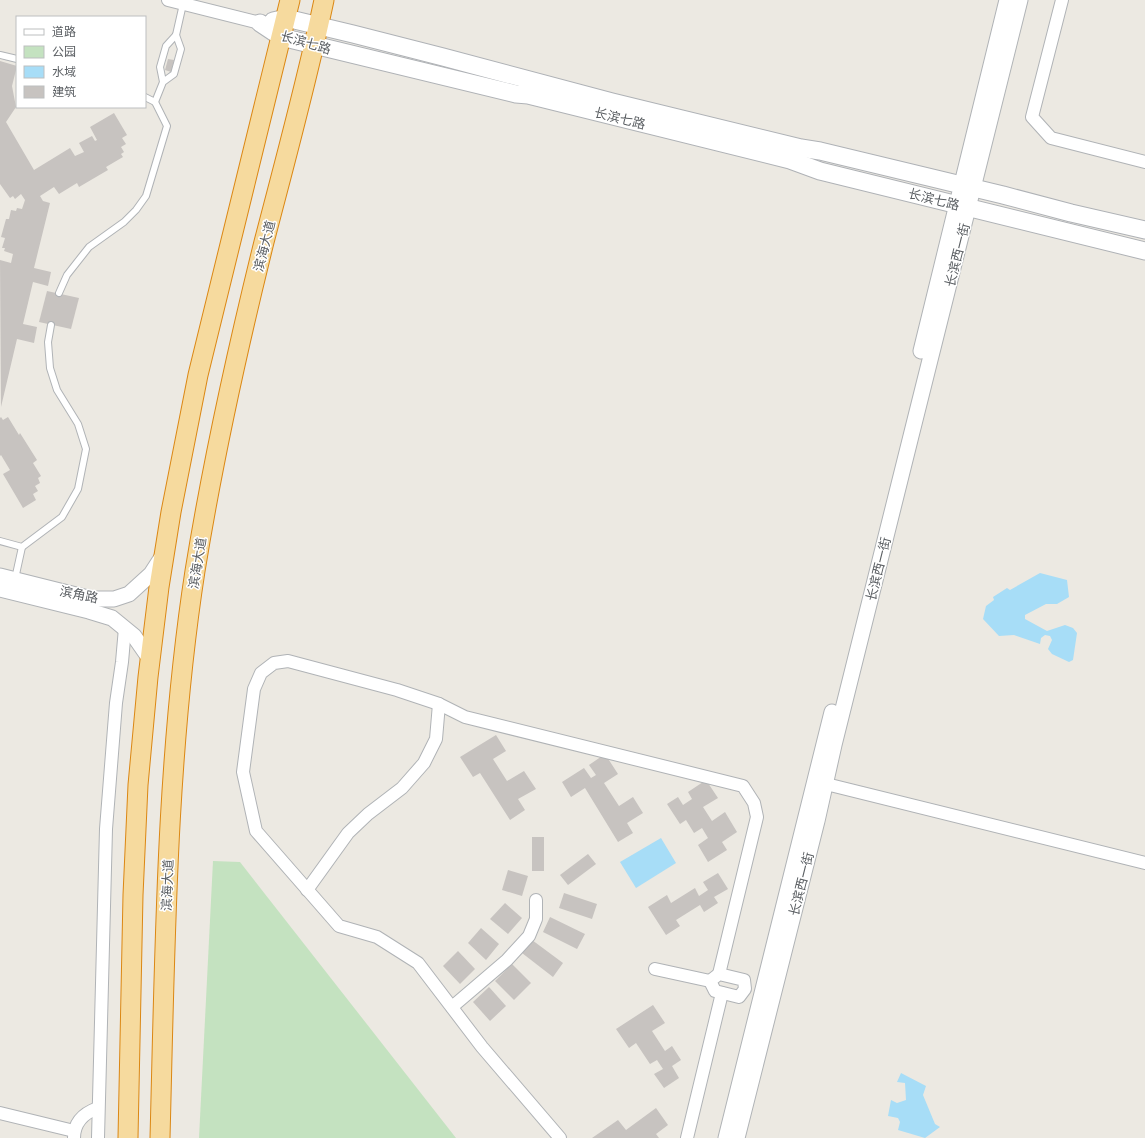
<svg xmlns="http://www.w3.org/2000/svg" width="1145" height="1138" font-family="Montserrat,'Noto Sans SC',sans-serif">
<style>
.green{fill:#c4e2c0}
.water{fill:#a7ddf7}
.building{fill:#c7c3c0}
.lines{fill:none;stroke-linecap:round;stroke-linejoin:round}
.service-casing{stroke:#b0b3b6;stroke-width:8}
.minor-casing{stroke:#b0b3b6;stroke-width:14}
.tertiary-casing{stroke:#b0b3b6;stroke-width:17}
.secondary-casing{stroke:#afb2b6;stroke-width:19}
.trunk-casing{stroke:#db8713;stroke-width:21}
.service{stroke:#fff;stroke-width:6}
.minor{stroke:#fff;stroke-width:12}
.tertiary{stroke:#fff;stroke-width:15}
.secondary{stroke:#fff;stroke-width:17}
.trunk{stroke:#f6da9e;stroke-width:19}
.labels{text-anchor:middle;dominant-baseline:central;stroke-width:3;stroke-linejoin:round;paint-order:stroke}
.street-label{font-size:13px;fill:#5a5e62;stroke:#fff}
</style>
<rect width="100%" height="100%" fill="#ece9e2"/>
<!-- green -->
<path class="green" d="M 213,861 L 240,862 L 456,1138 L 199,1138 Z"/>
<!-- water -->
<g class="water">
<path d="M 1040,573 L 1067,580 L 1069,597 L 1057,604 L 1046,604 L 1025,615 L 1025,619 L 1047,631 L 1065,625 L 1073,628 L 1077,633 L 1073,660 L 1069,662 L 1052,654 L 1048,649 L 1052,640 L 1050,636 L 1045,635 L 1041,638 L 1040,644 L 1014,635 L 999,636 L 983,619 L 986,606 L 994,600 L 993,597 L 1007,588 L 1010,590 Z"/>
<path d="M 661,838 L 676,863 L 636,888 L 620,862 Z"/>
<path d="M 901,1073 L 926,1086 L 923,1095 L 935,1124 L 940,1127 L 925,1138 L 898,1130 L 900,1122 L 898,1118 L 888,1116 L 891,1100 L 897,1103 L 906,1100 L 905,1083 L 897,1082 Z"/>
</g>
<!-- building -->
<g class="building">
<path d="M 168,59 L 174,60 L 171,72 L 165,70 Z"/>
<path d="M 0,61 L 17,66 L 12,86 L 16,107 L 6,122 L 34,170 L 70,148 L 75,156 L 84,152 L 79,143 L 92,136 L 95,141 L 97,140 L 90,127 L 114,113 L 127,135 L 122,138 L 126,144 L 121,147 L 124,152 L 121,154 L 123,157 L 106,167 L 108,170 L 79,187 L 77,183 L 59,194 L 54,187 L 40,196 L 43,201 L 50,203 L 34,268 L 51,272 L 48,286 L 33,282 L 23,324 L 37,327 L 34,343 L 17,339 L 1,407 L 0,260 L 11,263 L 13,254 L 4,251 L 5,248 L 2,248 L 5,238 L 1,237 L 6,219 L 9,219 L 11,210 L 16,211 L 17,208 L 22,209 L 25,200 L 21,194 L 15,199 L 13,196 L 10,198 L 0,184 Z"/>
<path d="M 47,291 L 79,298 L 71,329 L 39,322 Z"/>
<path d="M 1,417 L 3,420 L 8,417 L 19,435 L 20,433 L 37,460 L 33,463 L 41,476 L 38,478 L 40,483 L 35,486 L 38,491 L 33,494 L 36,500 L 23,508 L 3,474 L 10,470 L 1,455 L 0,456 L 0,418 Z"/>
<path d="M 496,735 L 506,751 L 493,759 L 507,781 L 524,771 L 536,789 L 518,799 L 525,810 L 510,820 L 480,773 L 473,777 L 460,757 Z"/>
<path d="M 605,754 L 618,774 L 604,783 L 619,806 L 633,797 L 643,813 L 627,823 L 633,833 L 618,842 L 585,788 L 571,797 L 562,782 L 584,768 L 591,778 L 596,775 L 589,765 Z"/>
<path d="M 706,780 L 718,798 L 703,807 L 712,821 L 725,812 L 737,832 L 722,842 L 727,850 L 708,862 L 698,845 L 708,838 L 702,828 L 694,833 L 686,820 L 680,824 L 667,804 L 678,797 L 683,805 L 692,799 L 688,792 Z"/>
<rect x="532" y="837" width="12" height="34"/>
<path d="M 588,854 L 596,864 L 568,885 L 560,875 Z"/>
<path d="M 508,870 L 528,876 L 522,896 L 502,890 Z"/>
<path d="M 718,873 L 728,889 L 714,897 L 718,903 L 704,912 L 700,905 L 676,920 L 680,926 L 666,935 L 648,907 L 667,895 L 671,903 L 695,888 L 699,896 L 708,890 L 703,882 Z"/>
<path d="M 564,893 L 597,904 L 592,919 L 559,908 Z"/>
<path d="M 505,903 L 522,918 L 508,934 L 490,919 Z"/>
<path d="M 550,917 L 585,934 L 577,949 L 543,932 Z"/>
<path d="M 481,928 L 499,944 L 486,960 L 468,943 Z"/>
<path d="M 532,940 L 563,963 L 553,977 L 522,953 Z"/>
<path d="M 458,951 L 475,969 L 460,984 L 443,966 Z"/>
<path d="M 512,964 L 531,983 L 514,1000 L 495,981 Z"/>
<path d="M 489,987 L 506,1006 L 490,1021 L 473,1002 Z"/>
<path d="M 653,1005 L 665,1023 L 652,1031 L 665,1051 L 672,1046 L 681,1060 L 672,1066 L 679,1078 L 664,1088 L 654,1074 L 663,1069 L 657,1060 L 650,1064 L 636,1043 L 629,1048 L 616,1029 Z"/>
<path d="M 656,1108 L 668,1125 L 656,1134 L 659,1138 L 592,1138 L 618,1120 L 626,1130 Z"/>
</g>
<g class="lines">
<defs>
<g id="service">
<path d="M 176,35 L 183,4"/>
<path d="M 0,55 L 17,59"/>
<path d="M 155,102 L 163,82 L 160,67 L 166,46 L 176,35 L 181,49 L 174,74 L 163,82"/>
<path d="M 59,293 L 67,275 L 89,247 L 124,222 L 136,210 L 146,196 L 167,126 L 155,102 L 145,97"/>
<path d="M 0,541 L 22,547 L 62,517 L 78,489 L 86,449 L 78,424 L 57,390 L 50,368 L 48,342 L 51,325"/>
<path d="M 15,579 L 22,547"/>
</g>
<g id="minor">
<path d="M 168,0 L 260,23"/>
<path d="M 1062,0 L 1032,117 L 1051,138 L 1145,162"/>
<path d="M 818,782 L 1145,863"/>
<path d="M 307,890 L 348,833 L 368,814 L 402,788 L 424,763 L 436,739 L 439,704"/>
<path d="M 655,969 L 710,981"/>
<path d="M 719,974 L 744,980 L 745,989 L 739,997 L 715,991 L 710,981 Z"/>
<path d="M 452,1007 L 507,960 L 529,936 L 536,919 L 536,900"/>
<path d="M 0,1113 L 74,1131"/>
<path d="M 74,1138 C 74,1122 84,1113 98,1108"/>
<path d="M 98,1138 L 106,829 L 116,703 L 122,662 L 125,628"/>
<path d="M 560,1138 L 482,1047 L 418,963 L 377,937 L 339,926 L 256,831 L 243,772 L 254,689 L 261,673 L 274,663 L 288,661 L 397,690 L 439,704 L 465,717 L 743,786 L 754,803 L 757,817 L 719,974"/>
<path d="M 687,1138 L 722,993"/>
</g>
<g id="tertiary">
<path d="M 921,351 C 950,234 978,117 1007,0"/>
<path d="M 0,576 L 92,599 L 114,599 L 129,594 L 151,574 L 162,557"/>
<path d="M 0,589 L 89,611 L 112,618 L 134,636 L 150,659"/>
<path d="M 726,1138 L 832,712"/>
<path d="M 737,1138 L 817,821 L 834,745 L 911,436 L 1020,0"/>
</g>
<g id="secondary">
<path d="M 273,21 L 286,18 L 353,34 L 443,57 L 612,102 L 801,148 L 820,151 L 1003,195 L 1071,213 L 1145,230"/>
<path d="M 260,23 L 281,37 L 516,94 L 528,95 L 790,160 L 820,171 L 1145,251"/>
</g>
<g id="trunk">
<path d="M 128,1138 L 133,895 L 138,785 L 148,677 L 159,587 L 171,512 L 198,375 L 290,0"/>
<path d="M 160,1138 C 165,949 166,759 195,571 C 213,460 237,351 264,242 C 285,161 307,81 324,0"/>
</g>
</defs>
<!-- service casing -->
<use href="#service" class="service-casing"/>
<!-- minor casing -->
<use href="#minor" class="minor-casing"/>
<!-- tertiary casing -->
<use href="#tertiary" class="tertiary-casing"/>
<!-- secondary casing -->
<use href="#secondary" class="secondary-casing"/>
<!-- trunk casing -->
<use href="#trunk" class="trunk-casing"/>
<!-- service -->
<use href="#service" class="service"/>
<!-- minor -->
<use href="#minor" class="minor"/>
<!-- tertiary -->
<use href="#tertiary" class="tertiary"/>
<!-- secondary -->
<use href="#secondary" class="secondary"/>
<!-- trunk -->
<use href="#trunk" class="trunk"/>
</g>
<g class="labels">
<!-- street labels -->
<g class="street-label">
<text transform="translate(306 42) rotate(16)">长滨七路</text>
<text transform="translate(620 118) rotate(14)">长滨七路</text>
<text transform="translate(934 199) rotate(14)">长滨七路</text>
<text transform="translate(264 246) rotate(-76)">滨海大道</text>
<text transform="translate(957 255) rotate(-76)">长滨西一街</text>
<text transform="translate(197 563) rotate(-81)">滨海大道</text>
<text transform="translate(878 569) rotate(-76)">长滨西一街</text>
<text transform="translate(79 594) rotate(11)">滨角路</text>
<text transform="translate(801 884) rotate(-76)">长滨西一街</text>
<text transform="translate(167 885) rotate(-88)">滨海大道</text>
</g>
</g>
<!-- legend -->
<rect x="16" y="16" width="130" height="92" fill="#ffffff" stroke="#bdbfc0"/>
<rect x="24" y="29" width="20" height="6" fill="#ffffff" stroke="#bdbfc0"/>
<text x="52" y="36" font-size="12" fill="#5a5e62">道路</text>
<rect x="24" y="46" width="20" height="12" fill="#c4e2c0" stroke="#bdbfc0"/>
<text x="52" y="56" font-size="12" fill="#5a5e62">公园</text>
<rect x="24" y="66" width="20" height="12" fill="#a7ddf7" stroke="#bdbfc0"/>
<text x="52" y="76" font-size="12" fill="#5a5e62">水域</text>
<rect x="24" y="86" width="20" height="12" fill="#c7c3c0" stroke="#bdbfc0"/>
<text x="52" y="96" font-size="12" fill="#5a5e62">建筑</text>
</svg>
